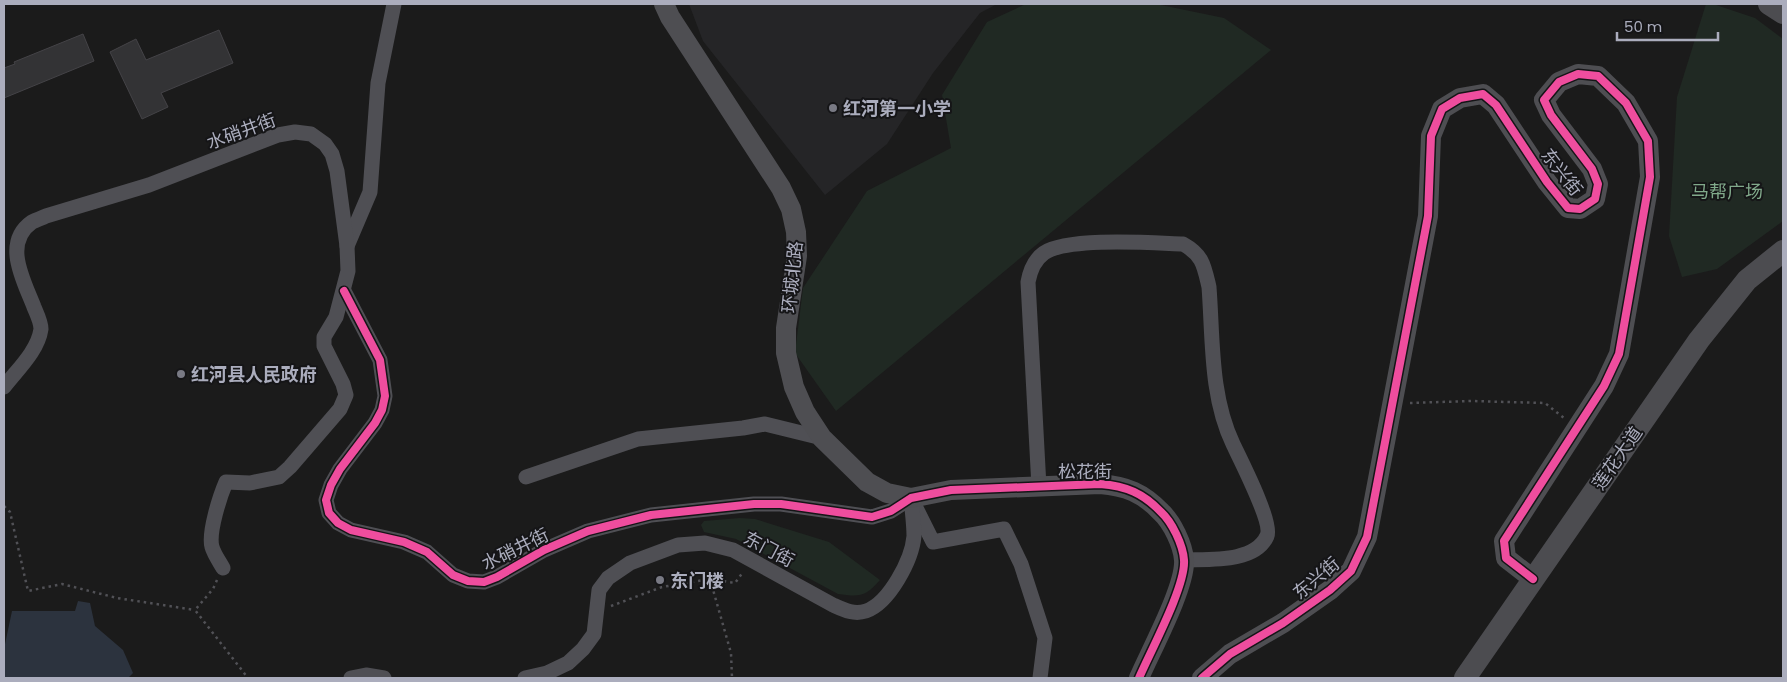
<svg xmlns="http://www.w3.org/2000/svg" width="1787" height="682" font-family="Poppins,'Noto Sans SC',sans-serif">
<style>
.built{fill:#252527}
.green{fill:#202923}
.water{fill:#2c333e}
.building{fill:#333335;stroke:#444347}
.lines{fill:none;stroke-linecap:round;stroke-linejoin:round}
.path{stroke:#515156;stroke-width:2.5;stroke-dasharray:2.5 4;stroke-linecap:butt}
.street{stroke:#4f4f54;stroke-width:15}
.secondary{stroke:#4e4e52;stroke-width:20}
.primary{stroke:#4c4c50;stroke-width:22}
.cycleway-casing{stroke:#151517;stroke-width:11}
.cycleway{stroke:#ef4d9e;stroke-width:8}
.poi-dot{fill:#797a84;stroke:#151517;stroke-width:2}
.labels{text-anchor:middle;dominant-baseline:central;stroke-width:4;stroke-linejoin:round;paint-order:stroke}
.poi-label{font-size:18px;font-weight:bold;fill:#abadbd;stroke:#151517;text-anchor:start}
.street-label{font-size:18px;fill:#abadbd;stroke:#151517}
.park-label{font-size:18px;fill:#81a98b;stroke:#151517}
</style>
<rect width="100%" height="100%" fill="#1b1b1b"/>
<!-- built -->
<path class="built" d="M 689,4 L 997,4 L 980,13 L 933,73 L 887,144 L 825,195 L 703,41 Z"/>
<!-- green -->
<g class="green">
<path d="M 1026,4 L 1156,4 L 1224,18 L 1271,50 L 836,411 L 795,353 L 803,288 L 867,191 L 951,148 L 942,95 L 987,22 Z"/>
<path d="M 1706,4 L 1713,4 L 1755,18 L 1783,39 L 1783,221 L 1717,269 L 1682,277 L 1669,236 L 1677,97 Z"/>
<path d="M 740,518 L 755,519 L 829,542 L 880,580 C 865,597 860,597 838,594 L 736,539 L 704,532 L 701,525 L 704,521 Z"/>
</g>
<!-- water -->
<path class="water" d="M 78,601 L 90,603 L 95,626 L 123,650 L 133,673 L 128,678 L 4,678 L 4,649 L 12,611 L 75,611 Z"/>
<!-- building -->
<g class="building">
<path d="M 219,30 L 233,63 L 161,93 L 168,107 L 142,119 L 110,52 L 136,39 L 146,60 Z"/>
<path d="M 83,34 L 94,61 L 4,98 L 4,68 L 15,64 L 14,62 Z"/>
</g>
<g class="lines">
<!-- path -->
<g class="path">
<path d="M 1410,403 L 1471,401 L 1545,403 L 1564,418"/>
<path d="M 4,506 L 10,512 L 28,591 L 62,584 L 117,598 L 195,610"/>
<path d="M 710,579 L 731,653 L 732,678"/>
<path d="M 217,580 L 213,589 L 195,610 L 248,678"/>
<path d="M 611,606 L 662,587 L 710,579 L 735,583 L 743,572"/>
</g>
<!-- street -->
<g class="street">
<path d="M 347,246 L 370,192 L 378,83 L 394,4"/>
<path d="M 344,291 L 380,360 L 385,396 L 382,410 L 375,423 L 340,469 L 331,485 L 326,500 L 329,513 L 338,523 L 351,530 L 404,542 L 427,552 L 453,575 L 468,581 L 484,582 L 497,577 L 544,550 L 588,531 L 651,515 L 754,504 L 781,504 L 872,517 L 891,511 L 911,498"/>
<path d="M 4,387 C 17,370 38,351 41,329 C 41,322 37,314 34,307 C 24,281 2,243 32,222 C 36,220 42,218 46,216 L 149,185 L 278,135 L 295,132 L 311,134 L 325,144 L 332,154 L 337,171 L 347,246 L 348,271 L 336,317 L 324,337 L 324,346 L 343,384 L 346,395 L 340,409 L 290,467 L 279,477 L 250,483 L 226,482 C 220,496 208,533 212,547 C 214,554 219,561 223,568"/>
<path d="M 526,477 L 638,439 L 743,428 L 765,424 L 822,438"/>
<path d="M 1039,487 L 1028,282 C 1030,271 1034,260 1044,253 C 1068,237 1152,243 1183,244 C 1203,255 1204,266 1209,287 C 1213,339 1210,396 1233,444 C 1240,459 1273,523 1267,536 C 1255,563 1209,559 1184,560"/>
<path d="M 914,504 L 933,542 L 1004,529 L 1021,564 L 1045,638 L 1040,678"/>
<path d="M 351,678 L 366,675 L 384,678"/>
<path d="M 525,678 L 547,673 L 568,663 L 583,649 L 594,634 L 599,590 L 608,578 L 630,563 L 678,545 L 705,543 L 733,550 L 833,605 C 844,610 854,615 866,611 C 889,603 912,560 914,536 C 914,524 912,510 911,498"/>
</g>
<!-- secondary -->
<g class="secondary">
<path d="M 664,4 L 670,17 L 781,188 L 791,209 L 796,232 L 797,256 L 786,328 L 786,353 L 794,387 L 805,412 L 822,438 L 867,482 L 887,493 L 911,498 L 951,490 L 1100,484 C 1126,486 1143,493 1161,512 C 1172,522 1183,545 1184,560 C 1186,586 1150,652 1139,678"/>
<path d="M 1202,678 L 1230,654 L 1283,623 L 1330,590 L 1351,571 L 1367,537 L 1428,216 L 1431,136 L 1442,109 L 1460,98 L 1483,94 L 1496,105 L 1547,182 L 1568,208 L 1580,209 L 1595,199 L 1598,184 L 1592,169 L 1551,115 L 1544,100 L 1559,82 L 1578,74 L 1598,76 L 1626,103 L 1648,141 L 1650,177 L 1619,354 L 1604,386 L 1504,541 L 1506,558 L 1533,579"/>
</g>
<!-- primary -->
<g class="primary">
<path d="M 1769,4 L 1783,13"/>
<path d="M 1465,678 L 1699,340 L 1747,280 L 1783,251"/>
</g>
<defs>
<g id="cycleway">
<path d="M 344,291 L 380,360 L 385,396 L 382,410 L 375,423 L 340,469 L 331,485 L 326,500 L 329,513 L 338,523 L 351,530 L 404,542 L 427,552 L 453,575 L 468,581 L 484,582 L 497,577 L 544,550 L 588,531 L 651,515 L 754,504 L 781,504 L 872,517 L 891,511 L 911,498 L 951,490 L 1100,484 C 1126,486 1143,493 1161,512 C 1172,522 1183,545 1184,560 C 1186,586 1150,652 1139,678"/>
<path d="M 1202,678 L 1230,654 L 1283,623 L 1330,590 L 1351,571 L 1367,537 L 1428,216 L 1431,136 L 1442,109 L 1460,98 L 1483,94 L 1496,105 L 1547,182 L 1568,208 L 1580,209 L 1595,199 L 1598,184 L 1592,169 L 1551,115 L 1544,100 L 1559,82 L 1578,74 L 1598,76 L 1626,103 L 1648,141 L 1650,177 L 1619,354 L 1604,386 L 1504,541 L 1506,558 L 1533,579"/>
</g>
</defs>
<!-- cycleway casing -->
<use href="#cycleway" class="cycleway-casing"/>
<!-- cycleway -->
<use href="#cycleway" class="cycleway"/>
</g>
<!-- markers -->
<g class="poi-dot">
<circle cx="833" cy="108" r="5"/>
<circle cx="181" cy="374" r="5"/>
<circle cx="660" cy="580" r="5"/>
</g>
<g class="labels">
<!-- poi labels -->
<g class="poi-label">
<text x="843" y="108">红河第一小学</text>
<text x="191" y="374">红河县人民政府</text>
<text x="670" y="580">东门楼</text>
</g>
<!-- street labels -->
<g class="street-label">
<text transform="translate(241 131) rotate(-20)">水硝井街</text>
<text transform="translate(1562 172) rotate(52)">东兴街</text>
<text transform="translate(792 277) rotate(-84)">环城北路</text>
<text transform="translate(1617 458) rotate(-55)">莲花大道</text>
<text x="1085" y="471">松花街</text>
<text transform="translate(515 549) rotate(-26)">水硝井街</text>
<text transform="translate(769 549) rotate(28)">东门街</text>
<text transform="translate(1316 578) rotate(-40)">东兴街</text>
</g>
<!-- park labels -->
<g class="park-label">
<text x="1727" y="191">马帮广场</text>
</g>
</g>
<!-- border -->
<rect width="1787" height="682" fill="none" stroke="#abadbd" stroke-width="10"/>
<!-- scale -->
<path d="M1617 32v8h101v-8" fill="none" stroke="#abadbd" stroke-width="2.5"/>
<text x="1624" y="32" font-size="15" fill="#abadbd" stroke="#151517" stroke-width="4" paint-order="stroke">50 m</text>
</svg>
